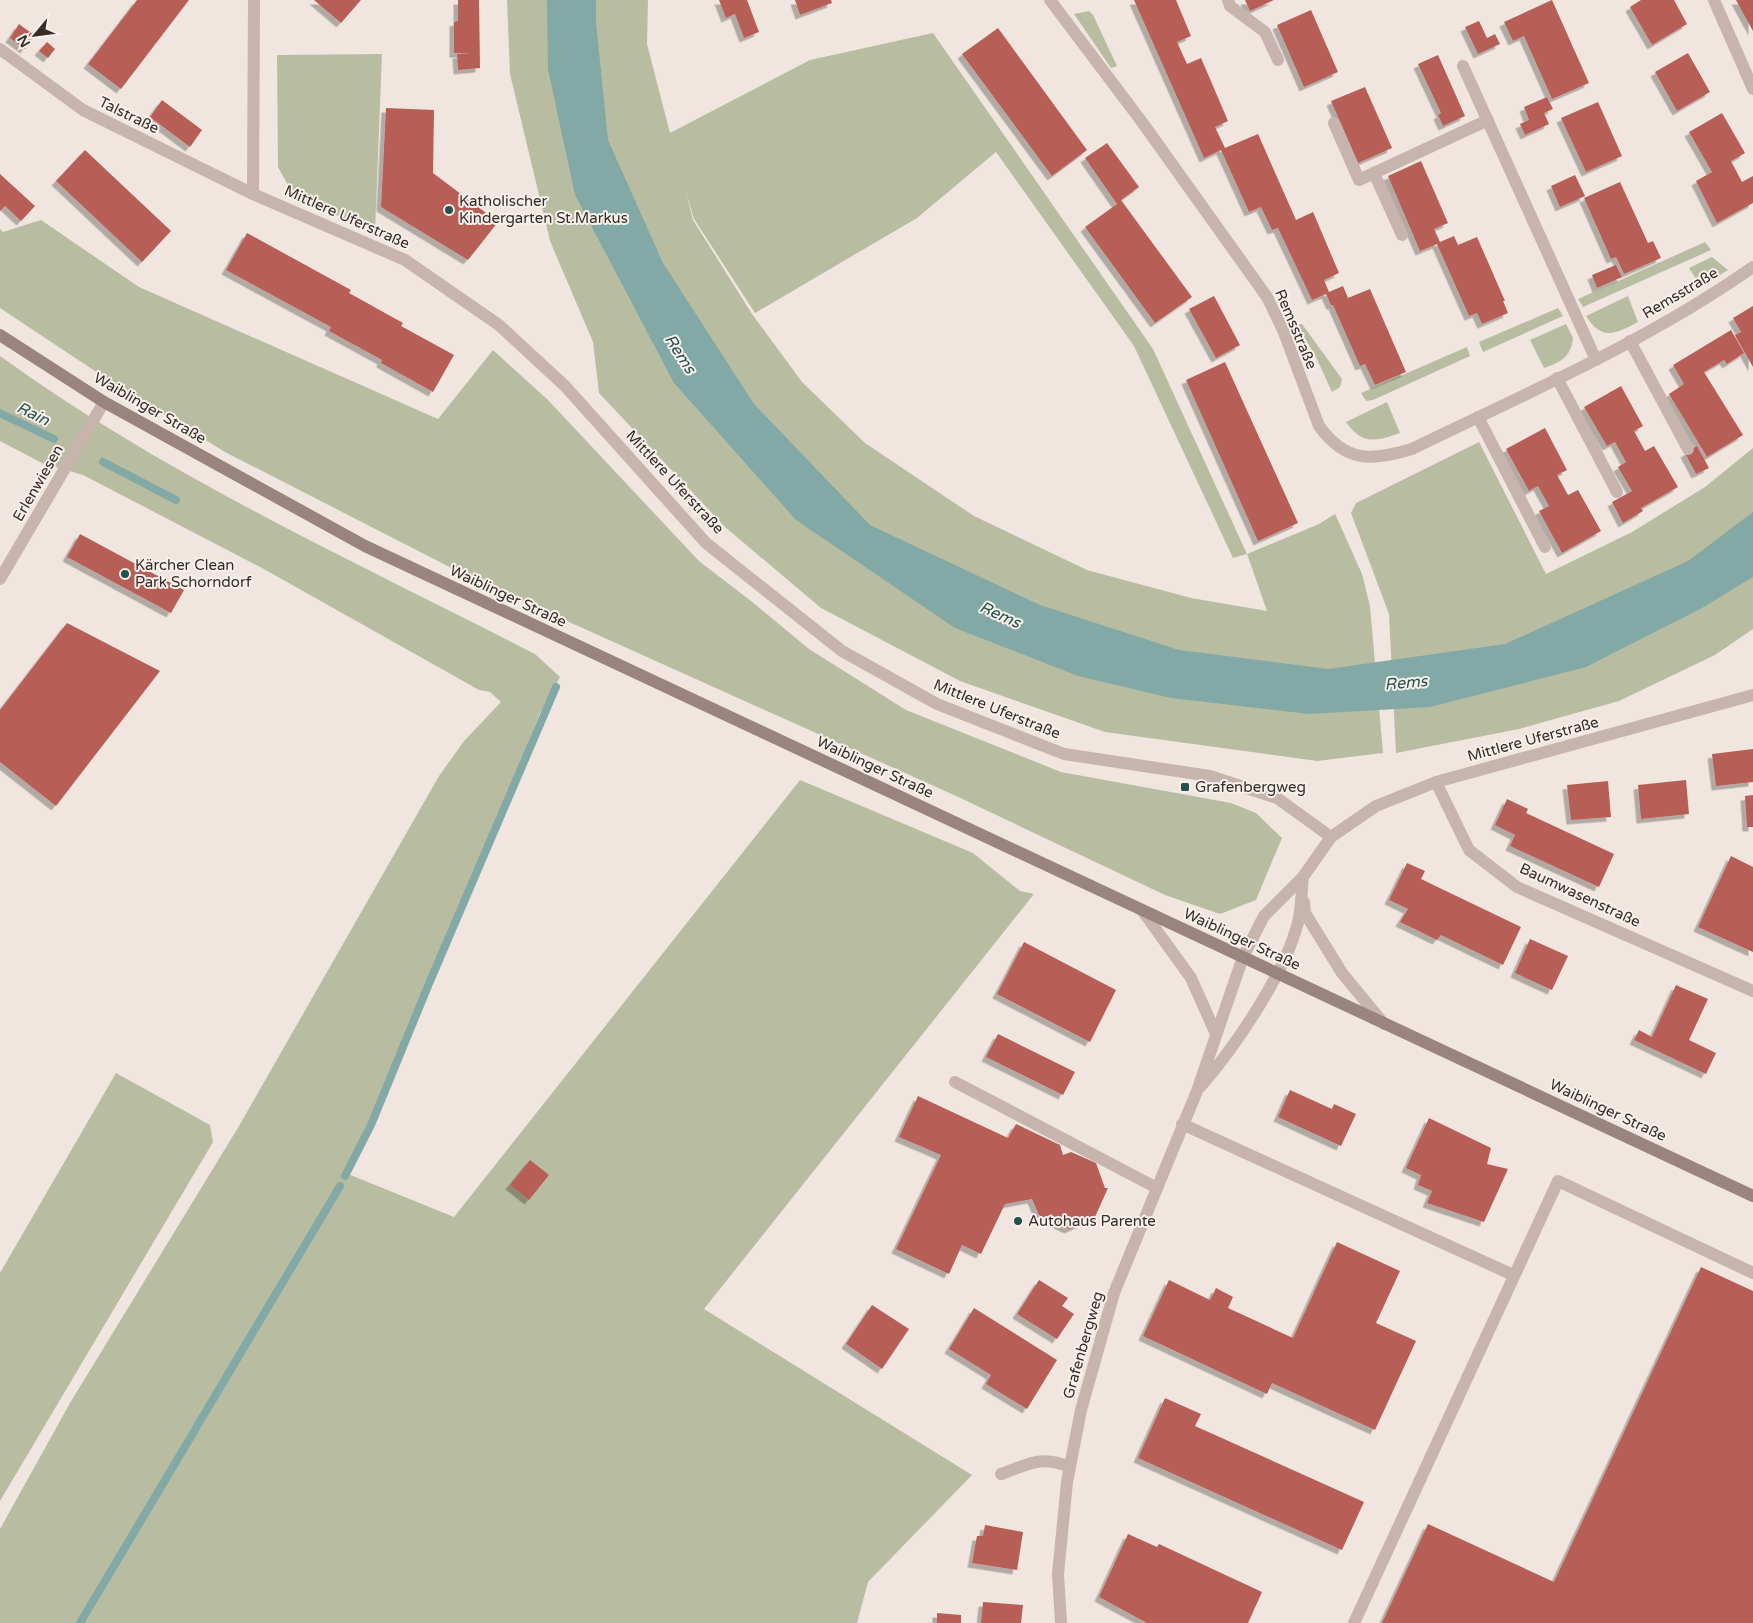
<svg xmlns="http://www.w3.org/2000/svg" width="1753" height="1623" font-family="'Varela Round',sans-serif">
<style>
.green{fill:#b8bda1;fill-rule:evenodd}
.water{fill:#82a9a5}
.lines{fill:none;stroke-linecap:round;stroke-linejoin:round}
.stream{stroke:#82a9a5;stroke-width:8}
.building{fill:#b75f56;filter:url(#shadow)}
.service{stroke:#c7b4ad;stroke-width:12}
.minor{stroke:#c7b4ad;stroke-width:12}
.secondary{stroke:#9a847e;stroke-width:12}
.poi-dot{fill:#25524e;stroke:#f8f0eb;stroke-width:2}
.labels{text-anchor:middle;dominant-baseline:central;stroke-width:4;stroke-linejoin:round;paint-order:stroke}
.street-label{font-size:15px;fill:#362c2a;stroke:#f8f0eb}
.poi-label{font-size:15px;fill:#362c2a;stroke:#f8f0eb;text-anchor:start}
.water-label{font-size:16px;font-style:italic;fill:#25524e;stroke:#f8f0eb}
</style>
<defs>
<filter id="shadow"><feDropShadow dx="-4.5" dy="4.5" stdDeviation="0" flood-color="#0004"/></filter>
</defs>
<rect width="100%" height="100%" fill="#f0e6df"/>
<!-- green -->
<g class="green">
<path d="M 507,0 L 648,0 L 647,44 L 670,133 L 810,60 L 933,33 L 1153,349 L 1247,554 L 1319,524 L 1335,514 L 1337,518 L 1362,574 L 1370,606 L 1383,753 L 1317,761 L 1105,732 L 960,681 L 821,608 L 725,527 L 599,393 L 593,342 L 550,241 L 510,74 ZM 996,152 L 1134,346 L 1233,558 L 1247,554 L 1267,611 L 1191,598 L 1087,570 L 974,516 L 865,443 L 802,382 L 752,314 L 693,220 L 686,192 L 694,219 L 755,313 L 917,218 Z"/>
<path d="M 1089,11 L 1093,15 L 1117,66 L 1111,68 L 1074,14 Z"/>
<path d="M 382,54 L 375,232 L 306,202 L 290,189 L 278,167 L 277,55 Z"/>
<path d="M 41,220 L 139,287 L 438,419 L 493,350 L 548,400 L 699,561 L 751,601 L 809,649 L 906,710 L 1061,772 L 1231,803 L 1256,813 L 1282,838 L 1256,900 L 1220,914 L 1165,895 L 954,795 L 471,578 L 225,452 L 122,389 L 0,308 L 0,229 L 3,232 Z"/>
<path d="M 1705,242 L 1711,250 L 1583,307 L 1578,299 Z"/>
<path d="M 1712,257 L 1728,270 L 1701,287 L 1689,268 Z"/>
<path d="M 1628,296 L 1638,322 C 1616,334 1601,341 1586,316 Z"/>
<path d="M 1558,308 L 1563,316 L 1483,352 L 1479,342 Z"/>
<path d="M 1302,324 L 1342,379 L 1340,387 L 1332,392 L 1315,355 L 1297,325 Z"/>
<path d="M 1566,324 L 1573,338 C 1571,357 1561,362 1544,368 L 1530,340 Z"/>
<path d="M 1467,347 L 1470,356 L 1373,400 L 1366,401 L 1361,393 Z"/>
<path d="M 0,356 C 166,476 354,561 535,654 L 560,677 L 540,713 L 373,1125 L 348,1174 L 454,1217 L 800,780 L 973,853 L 1020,891 L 1034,894 L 704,1309 L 972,1475 L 868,1582 L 857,1623 L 0,1623 L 0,1529 L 70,1403 L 239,1126 L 439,776 L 464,741 L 501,702 L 490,692 L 479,690 L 262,568 L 83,475 L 42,463 L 0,441 Z"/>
<path d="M 1387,402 L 1400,433 C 1376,441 1363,446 1346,422 Z"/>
<path d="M 1479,442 L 1546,574 L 1632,532 L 1705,487 L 1753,448 L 1753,629 L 1715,655 L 1619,701 L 1519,729 L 1396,753 L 1389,614 L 1351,513 L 1356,503 Z"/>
<path d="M 116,1073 L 210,1125 L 213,1142 L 0,1501 L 0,1273 Z"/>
</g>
<!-- water -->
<path class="water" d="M 547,0 L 596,0 L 596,22 L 608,140 L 663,263 L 754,404 L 870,525 L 1040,605 L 1179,650 L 1328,669 L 1505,644 L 1688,561 L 1753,512 L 1753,577 L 1702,608 L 1586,667 L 1430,707 L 1309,714 L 1171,698 L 1078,676 L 955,628 L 796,520 L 674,383 L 575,195 L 548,69 Z"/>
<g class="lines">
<!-- stream -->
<g class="stream">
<path d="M 0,413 L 54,439"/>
<path d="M 103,462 L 176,500"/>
<path d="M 345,1176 L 371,1125 L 428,986 L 556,687"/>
<path d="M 80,1623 L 340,1186"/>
</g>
</g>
<!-- building -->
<g class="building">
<path d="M 137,0 L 189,0 L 121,89 L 88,64 Z"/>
<path d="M 314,0 L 361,0 L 341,23 Z"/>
<path d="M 458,0 L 479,0 L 480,68 L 458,70 L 457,54 L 471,53 L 454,53 L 454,22 L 458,21 Z"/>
<path d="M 719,0 L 747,0 L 759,32 L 744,38 L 735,14 L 726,18 Z"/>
<path d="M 795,0 L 831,0 L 832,3 L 800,15 Z"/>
<path d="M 1134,0 L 1176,0 L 1191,36 L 1177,42 L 1187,64 L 1201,58 L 1228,121 L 1215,127 L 1225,148 L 1258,134 L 1296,220 L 1313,212 L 1339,273 L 1324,280 L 1329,292 L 1343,286 L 1348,298 L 1370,289 L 1406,372 L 1375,385 L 1365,364 L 1360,366 L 1333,305 L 1331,305 L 1326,294 L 1312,300 L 1278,228 L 1272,230 L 1261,207 L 1249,212 L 1221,150 L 1204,158 Z"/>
<path d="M 1245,0 L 1274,0 L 1250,11 Z"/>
<path d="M 1552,0 L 1589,83 L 1552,99 L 1524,36 L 1513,41 L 1504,22 Z"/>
<path d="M 1641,0 L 1674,0 L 1687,24 L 1652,45 L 1630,7 Z"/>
<path d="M 1736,0 L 1753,0 L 1753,31 L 1743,13 Z"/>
<path d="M 1311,10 L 1338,72 L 1304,87 L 1277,25 Z"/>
<path d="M 1479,21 L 1487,38 L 1495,34 L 1500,44 L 1478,54 L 1465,27 Z"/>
<path d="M 19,24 L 34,35 L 25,49 L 10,38 Z"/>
<path d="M 998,28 L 1087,150 L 1052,176 L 962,54 Z"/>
<path d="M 47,42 L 55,49 L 48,58 L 39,51 Z"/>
<path d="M 1688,53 L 1710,92 L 1677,111 L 1655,72 Z"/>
<path d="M 1438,55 L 1465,116 L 1443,126 L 1438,115 L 1441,113 L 1418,64 Z"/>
<path d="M 1365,87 L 1392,148 L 1358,163 L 1331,101 Z"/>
<path d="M 1547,97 L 1553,109 L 1544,113 L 1549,124 L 1525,135 L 1520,124 L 1529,120 L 1524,107 Z"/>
<path d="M 162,100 L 202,130 L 190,147 L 150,117 Z"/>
<path d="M 1598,102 L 1622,156 L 1586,172 L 1561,118 Z"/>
<path d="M 386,108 L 434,110 L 433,173 L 498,222 L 468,260 L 381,207 Z"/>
<path d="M 1722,113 L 1745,153 L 1731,161 L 1742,182 L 1753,176 L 1753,203 L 1717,223 L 1696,181 L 1712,172 L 1689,132 Z"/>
<path d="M 1107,143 L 1139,187 L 1121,200 L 1192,297 L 1155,323 L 1085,227 L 1117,204 L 1085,158 Z"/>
<path d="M 85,150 L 171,231 L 142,262 L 56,181 Z"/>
<path d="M 1421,161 L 1448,223 L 1434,229 L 1440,242 L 1454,236 L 1458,245 L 1477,237 L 1505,301 L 1503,301 L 1508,313 L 1482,324 L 1477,313 L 1469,316 L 1437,244 L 1420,251 L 1388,176 Z"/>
<path d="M 0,174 L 35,206 L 21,221 L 5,206 L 0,211 Z"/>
<path d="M 1575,175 L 1585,196 L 1560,207 L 1551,186 Z"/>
<path d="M 1620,182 L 1648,243 L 1653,241 L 1661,258 L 1624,274 L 1616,257 L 1611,259 L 1584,198 Z"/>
<path d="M 247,233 L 351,290 L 349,293 L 403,323 L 401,326 L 454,355 L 433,392 L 381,363 L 382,360 L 329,331 L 331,327 L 226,270 Z"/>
<path d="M 1616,265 L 1622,277 L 1597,288 L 1592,275 Z"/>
<path d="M 1214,296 L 1240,345 L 1216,358 L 1189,309 Z"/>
<path d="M 1753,306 L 1753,367 L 1735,335 L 1741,332 L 1733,318 Z"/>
<path d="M 1731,330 L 1744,353 L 1727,364 L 1724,360 L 1704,372 L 1743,435 L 1707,457 L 1669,394 L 1684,384 L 1673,365 Z"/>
<path d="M 1225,362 L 1298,523 L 1258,541 L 1186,380 Z"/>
<path d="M 1621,386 L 1643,426 L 1634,431 L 1645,451 L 1654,446 L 1678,487 L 1641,508 L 1643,511 L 1623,523 L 1612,502 L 1632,491 L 1618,467 L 1626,462 L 1615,442 L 1607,446 L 1584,407 Z"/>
<path d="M 1545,428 L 1567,470 L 1557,475 L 1568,495 L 1578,490 L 1601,531 L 1562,553 L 1539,511 L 1549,506 L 1538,486 L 1529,491 L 1506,449 Z"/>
<path d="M 1697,446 L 1709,468 L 1696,474 L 1685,453 Z"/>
<path d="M 80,534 L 184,590 L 171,613 L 67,557 Z"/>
<path d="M 67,623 L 160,671 L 56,806 L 0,762 L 0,710 Z"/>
<path d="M 1753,749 L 1753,782 L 1716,786 L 1712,754 Z"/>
<path d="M 1686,780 L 1689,814 L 1641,819 L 1638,785 Z"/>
<path d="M 1608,781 L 1611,817 L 1571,820 L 1567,785 Z"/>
<path d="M 1753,795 L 1753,827 L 1747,827 L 1745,796 Z"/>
<path d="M 1507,799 L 1528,809 L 1526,813 L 1614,854 L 1599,887 L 1510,846 L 1515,835 L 1495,825 Z"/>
<path d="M 1731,856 L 1753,867 L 1753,952 L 1698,927 Z"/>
<path d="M 1407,863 L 1425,871 L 1421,879 L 1521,927 L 1503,965 L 1441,935 L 1437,940 L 1400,922 L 1408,909 L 1389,900 Z"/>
<path d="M 1530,939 L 1568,956 L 1552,990 L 1515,973 Z"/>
<path d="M 1024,942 L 1116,990 L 1090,1042 L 997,994 Z"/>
<path d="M 1676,985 L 1708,999 L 1689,1040 L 1716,1053 L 1706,1074 L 1634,1040 L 1639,1030 L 1652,1037 Z"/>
<path d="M 998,1034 L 1075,1072 L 1063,1095 L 986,1057 Z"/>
<path d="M 1290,1090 L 1332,1109 L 1334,1104 L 1356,1114 L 1341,1146 L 1278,1117 Z"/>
<path d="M 918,1096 L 1008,1138 L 1016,1124 L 1060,1145 L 1063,1155 L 1071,1152 L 1096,1163 L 1105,1188 L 1108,1188 L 1095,1217 L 1069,1229 L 1039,1215 L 1032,1199 L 1005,1204 L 981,1254 L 962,1245 L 949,1274 L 896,1249 L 941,1155 L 899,1137 Z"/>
<path d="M 1429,1118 L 1491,1148 L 1487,1164 L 1508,1169 L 1484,1222 L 1427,1203 L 1432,1191 L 1418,1185 L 1421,1175 L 1406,1168 Z"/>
<path d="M 530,1160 L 549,1175 L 529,1200 L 510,1185 Z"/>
<path d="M 1337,1242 L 1400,1271 L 1376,1323 L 1416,1341 L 1375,1430 L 1272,1383 L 1267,1394 L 1143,1336 L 1169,1280 L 1210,1300 L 1216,1288 L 1233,1297 L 1228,1308 L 1293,1338 Z"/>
<path d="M 1701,1267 L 1753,1291 L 1753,1623 L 1382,1623 L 1428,1524 L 1554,1582 Z"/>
<path d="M 1039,1280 L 1068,1298 L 1062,1306 L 1074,1314 L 1057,1339 L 1017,1314 Z"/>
<path d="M 872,1305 L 909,1329 L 882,1369 L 846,1344 Z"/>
<path d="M 974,1308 L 1057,1360 L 1027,1409 L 986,1384 L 991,1375 L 949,1349 Z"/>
<path d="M 1165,1398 L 1201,1414 L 1195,1426 L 1364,1502 L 1342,1550 L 1138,1458 Z"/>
<path d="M 985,1525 L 1023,1532 L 1017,1570 L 972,1563 L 977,1536 L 983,1536 Z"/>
<path d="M 1128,1534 L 1157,1547 L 1159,1544 L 1262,1592 L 1248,1623 L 1147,1623 L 1099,1597 Z"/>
<path d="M 983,1602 L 1023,1605 L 1021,1623 L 981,1623 Z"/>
<path d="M 937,1613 L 961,1615 L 961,1623 L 937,1623 Z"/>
</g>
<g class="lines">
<!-- service -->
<g class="service">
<path d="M 1228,0 L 1230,6 L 1265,32 L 1278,60"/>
<path d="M 1714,0 L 1753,89"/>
<path d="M 1334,123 L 1359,180 L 1488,120"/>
<path d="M 1374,173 L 1402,235"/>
<path d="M 1630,341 L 1688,449"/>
<path d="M 1557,378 L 1617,492"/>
<path d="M 1478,417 L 1545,547"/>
<path d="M 955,1082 L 1157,1188"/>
<path d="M 1182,1124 L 1513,1275"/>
<path d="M 1001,1474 C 1029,1464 1041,1455 1070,1467"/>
<path d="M 1354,1623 L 1558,1181 L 1753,1273"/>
</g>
<!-- minor -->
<g class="minor">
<path d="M 1050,0 L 1142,122 L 1267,297 L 1283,330 L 1319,426 C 1346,463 1371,461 1412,449 C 1527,393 1648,341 1753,267"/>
<path d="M 0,49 L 83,110 L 253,194 L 405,260 L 499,325 L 565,386 L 706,543 L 842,651 L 937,704 L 1064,754 L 1210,776 L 1277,798 L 1331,837"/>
<path d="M 1463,66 L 1596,360"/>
<path d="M 253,194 L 254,0"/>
<path d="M 0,579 L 104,402"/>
<path d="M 1436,782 L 1469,850 L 1517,887 L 1753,991"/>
<path d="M 1304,902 L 1305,913 L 1342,973 L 1384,1024"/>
<path d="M 1142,910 L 1191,978 L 1216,1034"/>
<path d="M 1201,1086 C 1235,1047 1283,976 1297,926 C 1302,911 1301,893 1303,877"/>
<path d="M 1061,1623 L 1058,1574 L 1067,1482 L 1081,1410 L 1114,1293 L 1197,1091 L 1243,957 L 1264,916 L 1303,877 L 1331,837 L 1376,806 L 1436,782 L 1753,695"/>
</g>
<!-- secondary -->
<path class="secondary" d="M 0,335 L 104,402 L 365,546 L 1753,1196"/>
</g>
<!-- markers -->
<g class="poi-dot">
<circle cx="449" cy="210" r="5"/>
<circle cx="125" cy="574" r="5"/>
<rect x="1180" y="782" width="10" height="10" rx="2.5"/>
<circle cx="1018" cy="1221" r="5"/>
</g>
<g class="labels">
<!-- street labels -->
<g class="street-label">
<text transform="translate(129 115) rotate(26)">Talstraße</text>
<text transform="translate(347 217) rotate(24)">Mittlere Uferstraße</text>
<text transform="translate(1680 293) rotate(-31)">Remsstraße</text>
<text transform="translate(1296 329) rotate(67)">Remsstraße</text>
<text transform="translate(150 408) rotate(30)">Waiblinger Straße</text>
<text transform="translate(675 482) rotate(47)">Mittlere Uferstraße</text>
<text transform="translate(38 483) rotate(-60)">Erlenwiesen</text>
<text transform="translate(508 596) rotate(25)">Waiblinger Straße</text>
<text transform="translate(997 709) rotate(22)">Mittlere Uferstraße</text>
<text transform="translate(1533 739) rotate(-15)">Mittlere Uferstraße</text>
<text transform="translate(875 767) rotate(25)">Waiblinger Straße</text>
<text transform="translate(1580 895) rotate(25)">Baumwasenstraße</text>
<text transform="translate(1242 939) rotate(25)">Waiblinger Straße</text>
<text transform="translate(1608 1110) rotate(25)">Waiblinger Straße</text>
<text transform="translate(1083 1345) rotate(-74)">Grafenbergweg</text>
</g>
<!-- poi labels -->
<g class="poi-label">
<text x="459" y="201">Katholischer<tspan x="459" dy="17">Kindergarten St.Markus</tspan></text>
<text x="135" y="565">Kärcher Clean<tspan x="135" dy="17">Park Schorndorf</tspan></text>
<text x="1195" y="787">Grafenbergweg</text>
<text x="1028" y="1221">Autohaus Parente</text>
</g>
<!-- water labels -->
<g class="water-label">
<text transform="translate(680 354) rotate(57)">Rems</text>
<text transform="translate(33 414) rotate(26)">Rain</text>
<text transform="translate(1000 615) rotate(24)">Rems</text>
<text transform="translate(1406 683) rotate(-5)">Rems</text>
</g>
</g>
<!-- north arrow -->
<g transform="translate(35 35) rotate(241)" stroke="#f8f0eb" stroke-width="4" paint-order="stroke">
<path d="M0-4L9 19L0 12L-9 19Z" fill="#362c2a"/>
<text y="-8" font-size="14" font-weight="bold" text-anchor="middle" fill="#362c2a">N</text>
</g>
</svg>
